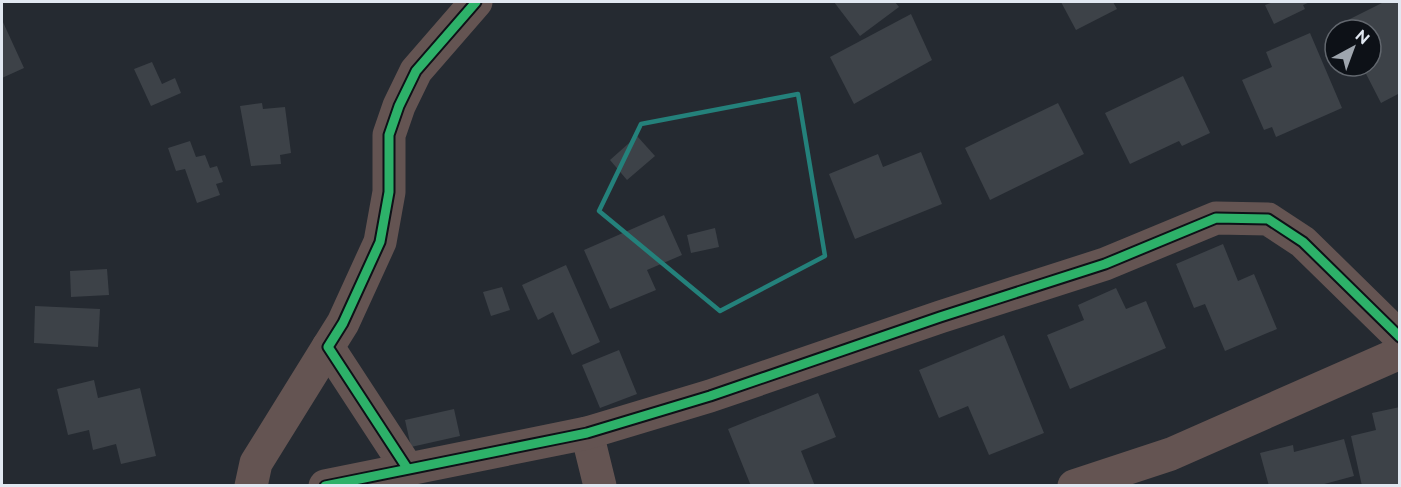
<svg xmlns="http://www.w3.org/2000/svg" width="1401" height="487" font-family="Raleway,sans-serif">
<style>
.building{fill:#3d4248}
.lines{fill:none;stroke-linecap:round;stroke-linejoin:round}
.street{stroke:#645452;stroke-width:33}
.cycleway-casing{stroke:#0d1117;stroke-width:13}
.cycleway{stroke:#2db169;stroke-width:9}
.marked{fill:none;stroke:#24817b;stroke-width:4.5;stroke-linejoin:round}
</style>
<rect width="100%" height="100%" fill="#252a31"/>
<!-- building -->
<g class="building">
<path d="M 834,2 L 895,2 L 899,7 L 860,36 Z"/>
<path d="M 1061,2 L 1113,2 L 1117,9 L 1076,30 Z"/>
<path d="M 1273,2 L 1310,2 L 1303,5 L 1305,9 L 1274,24 L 1265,5 Z"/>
<path d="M 1384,2 L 1400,2 L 1400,93 L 1381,103 L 1362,66 L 1371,66 L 1371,30 L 1343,30 L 1340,24 Z"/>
<path d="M 911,14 L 932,60 L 854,104 L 830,57 Z"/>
<path d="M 2,20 L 24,68 L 2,78 Z"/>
<path d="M 1310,33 L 1342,108 L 1276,137 L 1272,127 L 1264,130 L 1242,80 L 1272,67 L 1266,52 Z"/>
<path d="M 152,62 L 162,84 L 175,78 L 181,93 L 151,106 L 134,69 Z"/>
<path d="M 1183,76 L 1210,133 L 1182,146 L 1179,141 L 1130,164 L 1105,113 Z"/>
<path d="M 262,103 L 263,109 L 285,107 L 291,153 L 280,155 L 281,164 L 251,166 L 240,106 Z"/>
<path d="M 1058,103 L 1084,154 L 990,200 L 965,148 Z"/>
<path d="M 637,136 L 655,156 L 627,180 L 610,160 Z"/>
<path d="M 190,141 L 196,157 L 205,155 L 210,168 L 217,166 L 223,182 L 216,184 L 220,195 L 197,203 L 185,169 L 176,171 L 168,148 Z"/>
<path d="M 921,152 L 942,204 L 855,239 L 829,174 L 878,154 L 883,167 Z"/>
<path d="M 664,215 L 682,255 L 647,270 L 656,290 L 610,309 L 584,250 Z"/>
<path d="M 715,228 L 719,247 L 691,253 L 687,235 Z"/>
<path d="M 1223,244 L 1238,281 L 1254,274 L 1277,329 L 1225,351 L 1205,304 L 1194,308 L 1176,264 Z"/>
<path d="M 566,265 L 600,342 L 572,355 L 553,312 L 538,320 L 522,285 Z"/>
<path d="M 107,269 L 109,295 L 71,297 L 70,271 Z"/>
<path d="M 502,287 L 510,310 L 491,316 L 483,292 Z"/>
<path d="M 1116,288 L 1126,309 L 1146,301 L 1166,348 L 1070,389 L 1047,335 L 1084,320 L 1078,305 Z"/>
<path d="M 35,306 L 100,309 L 98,347 L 34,343 Z"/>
<path d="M 1004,335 L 1044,433 L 989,455 L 968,406 L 939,418 L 919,370 Z"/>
<path d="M 619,350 L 637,394 L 600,408 L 582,365 Z"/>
<path d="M 94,380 L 98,398 L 140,388 L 156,456 L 121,464 L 116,444 L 93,450 L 89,430 L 68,435 L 57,389 Z"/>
<path d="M 818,393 L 836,437 L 801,451 L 815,486 L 751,486 L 728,429 Z"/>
<path d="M 1400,407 L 1400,486 L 1362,486 L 1351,436 L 1376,430 L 1372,413 Z"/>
<path d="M 454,409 L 460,436 L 411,447 L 405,420 Z"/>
<path d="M 1344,439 L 1354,476 L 1317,486 L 1269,486 L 1260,453 L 1293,445 L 1294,452 Z"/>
</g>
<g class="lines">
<!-- street -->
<g class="street">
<path d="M 587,433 L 600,486"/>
<path d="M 407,468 L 328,347 L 343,323 L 380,242 L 389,192 L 389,135 L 399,106 L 416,71 L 476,2"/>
<path d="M 251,486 L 256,463 L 328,347"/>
<path d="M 325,486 L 587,433 L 710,396 L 940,317 L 1105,264 L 1216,218 L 1268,219 L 1303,242 L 1400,337"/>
<path d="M 1074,486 L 1171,454 L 1400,353"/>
</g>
<defs>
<g id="cycleway">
<path d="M 407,468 L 328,347 L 343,323 L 380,242 L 389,192 L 389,135 L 399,106 L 416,71 L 476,2"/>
<path d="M 325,486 L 587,433 L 710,396 L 940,317 L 1105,264 L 1216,218 L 1268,219 L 1303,242 L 1400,337"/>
</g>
</defs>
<!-- cycleway casing -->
<use href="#cycleway" class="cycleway-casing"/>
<!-- cycleway -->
<use href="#cycleway" class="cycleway"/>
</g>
<!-- marked area -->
<path class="marked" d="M 798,94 L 825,256 L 720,311 L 599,211 L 641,124 Z"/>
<!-- border -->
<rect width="1401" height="487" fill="none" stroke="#e1e8f1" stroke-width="6"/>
<!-- north arrow -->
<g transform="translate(1353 48) rotate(41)"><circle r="28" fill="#0d1117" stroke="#62676e" stroke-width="1.5"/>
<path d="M0-4.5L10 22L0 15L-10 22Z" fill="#9fa6ae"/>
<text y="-9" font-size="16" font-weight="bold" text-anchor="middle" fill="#e1e8f1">N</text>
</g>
</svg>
